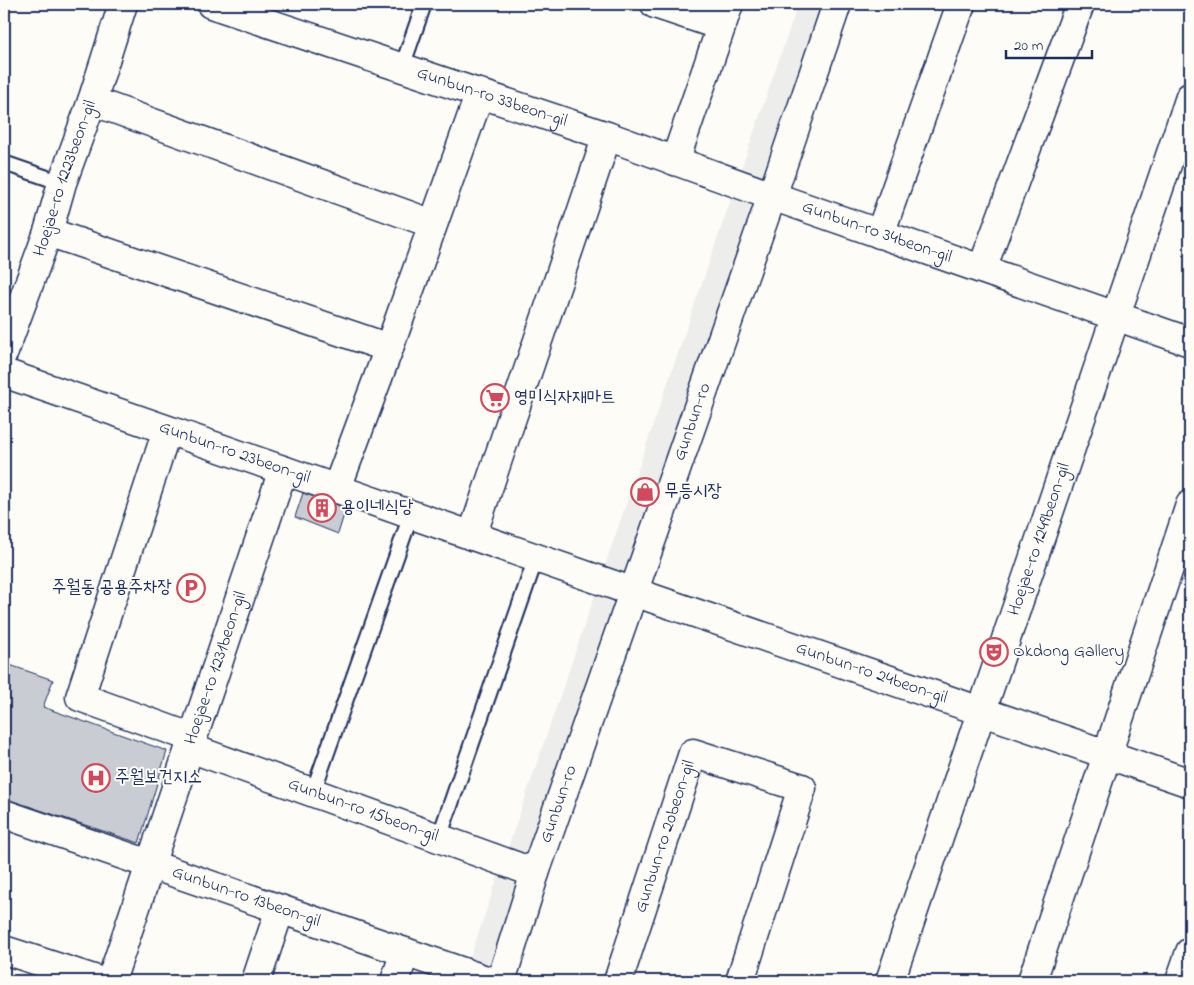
<svg xmlns="http://www.w3.org/2000/svg" width="1194" height="985" font-family="'Indie Flower','Poor Story',sans-serif">
<style>
.built{fill:#edeeec}
.building{fill:#c9ccd3;stroke:#1b2f5e}
.lines{fill:none;stroke-linecap:round;stroke-linejoin:round}
.service-casing{stroke:#1b2f5e;stroke-width:18}
.minor-casing{stroke:#1b2f5e;stroke-width:31}
.tertiary-casing{stroke:#1b2f5e;stroke-width:31}
.service{stroke:#fdfcf7;stroke-width:14}
.minor{stroke:#fdfcf7;stroke-width:28}
.tertiary{stroke:#fdfcf7;stroke-width:28}
.labels{text-anchor:middle;dominant-baseline:central;stroke-width:4;stroke-linejoin:round;paint-order:stroke}
.street-label{font-size:18px;fill:#1b2f5e;stroke:#fdfcf7}
.poi-label{font-size:18px;fill:#1b2f5e;stroke:#fdfcf7;text-anchor:start}
</style>
<rect width="100%" height="100%" fill="#fdfcf7"/>
<filter id="ink" filterUnits="userSpaceOnUse"><feTurbulence type="fractalNoise" baseFrequency=".02" numOctaves="2"/><feDisplacementMap in="SourceGraphic" scale="10" xChannelSelector="R" yChannelSelector="G"/><feConvolveMatrix kernelMatrix="1 2 1 2 8 2 1 2 1" color-interpolation-filters="sRGB"/></filter>
<g filter="url(#ink)">
<!-- built -->
<path class="built" d="M 798,4 L 827,4 L 494,981 L 462,981 Z"/>
<!-- building -->
<g class="building">
<path d="M 303,493 L 346,508 L 338,534 L 295,517 Z"/>
<path d="M 4,663 L 53,680 L 43,707 L 167,751 L 139,843 L 4,798 Z"/>
</g>
<g class="lines">
<defs>
<g id="service">
<path d="M 402,67 L 424,4"/>
<path d="M 4,163 L 62,183"/>
<path d="M 313,792 L 411,515"/>
<path d="M 439,838 L 536,558"/>
</g>
<g id="minor">
<path id="s1" d="M 211,4 L 607,136 L 772,196 L 1190,342"/>
<path d="M 655,4 L 721,26"/>
<path d="M 92,101 L 433,224"/>
<path d="M 675,161 L 729,4"/>
<path d="M 48,232 L 389,348"/>
<path d="M 880,234 L 961,4"/>
<path d="M 982,269 L 1080,4"/>
<path id="s2" d="M 4,352 L 48,232 L 62,183 L 92,101 L 123,4"/>
<path id="s3" d="M 4,373 L 634,592 L 1190,783"/>
<path d="M 167,430 L 80,697 L 193,738"/>
<path d="M 337,488 L 389,348 L 480,93"/>
<path d="M 472,536 L 607,136"/>
<path id="s4" d="M 190,748 L 535,873"/>
<path id="s5" d="M 4,814 L 489,981"/>
<path d="M 4,950 L 100,981"/>
<path id="s6" d="M 111,981 L 283,470"/>
<path d="M 256,981 L 280,909"/>
<path d="M 395,981 L 405,952"/>
<path id="s7" d="M 618,981 L 693,753 L 802,788 L 740,981"/>
<path id="s8" d="M 890,981 L 1190,97"/>
<path d="M 1032,981 L 1190,505"/>
<path d="M 1180,981 L 1190,952"/>
</g>
<g id="tertiary">
<path id="s9" d="M 501,981 L 535,873 L 772,196 L 837,4"/>
</g>
</defs>
<!-- service casing -->
<use href="#service" class="service-casing"/>
<!-- minor casing -->
<use href="#minor" class="minor-casing"/>
<!-- tertiary casing -->
<use href="#tertiary" class="tertiary-casing"/>
<!-- service -->
<use href="#service" class="service"/>
<!-- minor -->
<use href="#minor" class="minor"/>
<!-- tertiary -->
<use href="#tertiary" class="tertiary"/>
</g>
</g>
<!-- icons -->
<defs>
<symbol id="supermarket-ring" viewBox="-11 -11 22 22"><circle r="9.5" fill="#fdfcf7" stroke="#d1495b" stroke-width="1.5"/><path d="M-6-5.5h2.5l.6 2H6L4.5 2H-2.5L-4.4-4H-6ZM-1.5 3.2a1.3 1.3 0 1 0 .1 0ZM3 3.2a1.3 1.3 0 1 0 .1 0Z" fill="#d1495b"/></symbol>
<symbol id="shop-ring" viewBox="-11 -11 22 22"><circle r="9.5" fill="#fdfcf7" stroke="#d1495b" stroke-width="1.5"/><path d="M-5-2.5h2.3a2.7 3.5 0 0 1 5.4 0H5L5.5 6h-11ZM-1.5-2.5h3a1.5 2.3 0 0 0-3 0Z" fill="#d1495b"/></symbol>
<symbol id="building-ring" viewBox="-11 -11 22 22"><circle r="9.5" fill="#fdfcf7" stroke="#d1495b" stroke-width="1.5"/><path d="M-4-6H4V6H1V3H-1V6H-4ZM-2.5-4.3h1.7v1.8h-1.7ZM.8-4.3h1.7v1.8H.8ZM-2.5-1h1.7V.8h-1.7ZM.8-1h1.7V.8H.8Z" fill="#d1495b"/></symbol>
<symbol id="parking-ring" viewBox="-11 -11 22 22"><circle r="9.5" fill="#fdfcf7" stroke="#d1495b" stroke-width="1.5"/><path d="M-3.5-5.5H1a3.5 3.5 0 0 1 0 7H-1V5.5H-3.5ZM-1-3.4V-.6H.8a1.4 1.4 0 0 0 0-2.8Z" fill="#d1495b"/></symbol>
<symbol id="theatre-ring" viewBox="-11 -11 22 22"><circle r="9.5" fill="#fdfcf7" stroke="#d1495b" stroke-width="1.5"/><path d="M-5-5.5Q0-4 5-5.5V0Q5 5 0 6Q-5 5-5 0ZM-3.3-2.5H-1v1.5H-3.3ZM1-2.5H3.3v1.5H1ZM-2.8 1Q0 5.5 2.8 1Z" fill="#d1495b"/></symbol>
<symbol id="hospital-ring" viewBox="-11 -11 22 22"><circle r="9.5" fill="#fdfcf7" stroke="#d1495b" stroke-width="1.5"/><path d="M-5-5h3v3.5h4V-5h3V5h-3V1.5h-4V5h-3Z" fill="#d1495b"/></symbol>
</defs>
<g fill-rule="evenodd">
<use href="#supermarket-ring" x="479" y="382" width="32" height="32"/>
<use href="#shop-ring" x="629" y="476" width="32" height="32"/>
<use href="#building-ring" x="306" y="492" width="32" height="32"/>
<use href="#parking-ring" x="175" y="572" width="32" height="32"/>
<use href="#theatre-ring" x="978" y="636" width="32" height="32"/>
<use href="#hospital-ring" x="80" y="762" width="32" height="32"/>
</g>
<g class="labels">
<!-- street labels -->
<g class="street-label">
<text stroke="none"><textPath href="#s1" startOffset="296">Gunbun-ro 33beon-gil</textPath></text>
<text stroke="none"><textPath href="#s2" startOffset="184">Hoejae-ro 1223beon-gil</textPath></text>
<text stroke="none"><textPath href="#s1" startOffset="704">Gunbun-ro 34beon-gil</textPath></text>
<text stroke="none"><textPath href="#s9" startOffset="591">Gunbun-ro</textPath></text>
<text stroke="none"><textPath href="#s3" startOffset="244">Gunbun-ro 23beon-gil</textPath></text>
<text stroke="none"><textPath href="#s8" startOffset="466">Hoejae-ro 1249beon-gil</textPath></text>
<text stroke="none"><textPath href="#s6" startOffset="330">Hoejae-ro 1231beon-gil</textPath></text>
<text stroke="none"><textPath href="#s3" startOffset="918">Gunbun-ro 24beon-gil</textPath></text>
<text stroke="none"><textPath href="#s9" startOffset="186">Gunbun-ro</textPath></text>
<text stroke="none"><textPath href="#s4" startOffset="184">Gunbun-ro 15beon-gil</textPath></text>
<text stroke="none"><textPath href="#s7" startOffset="152">Gunbun-ro 20beon-gil</textPath></text>
<text stroke="none"><textPath href="#s5" startOffset="256">Gunbun-ro 13beon-gil</textPath></text>
</g>
<!-- poi labels -->
<g class="poi-label">
<text x="514" y="398">영미식자재마트</text>
<text x="664" y="492">무등시장</text>
<text x="341" y="508">용이네식당</text>
<text x="172" y="588" text-anchor="end">주월동 공용주차장</text>
<text x="1013" y="652">Okdong Gallery</text>
<text x="115" y="778">주월보건지소</text>
</g>
</g>
<!-- margin -->
<rect width="1194" height="985" fill="none" stroke="#fdfcf7" stroke-width="20"/>
<rect x="10" y="10" width="1174" height="965" fill="none" stroke="#1b2f5e" stroke-width="2" filter="url(#ink)"/>
<!-- scale -->
<path d="M1006 50v8h86v-8" fill="none" stroke="#1b2f5e" stroke-width="2.5"/>
<text x="1014" y="50" font-size="15" fill="#1b2f5e" stroke="#fdfcf7" stroke-width="4" paint-order="stroke">20 m</text>
</svg>
